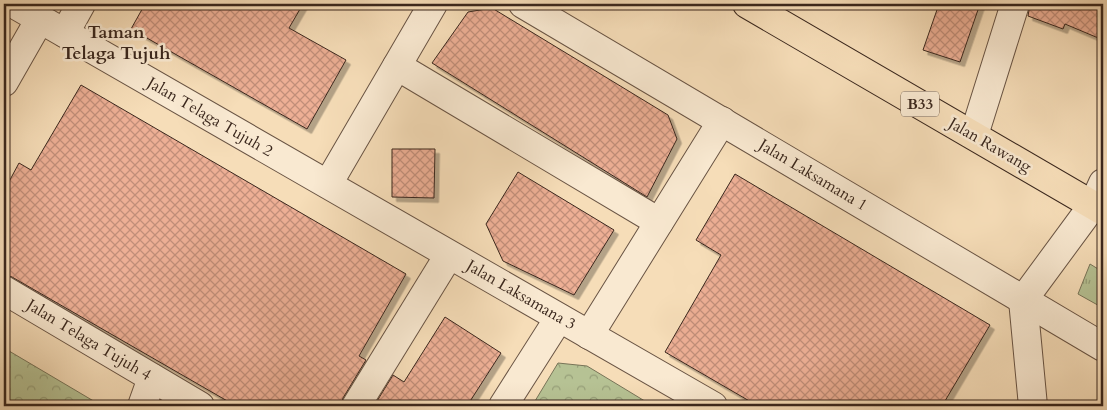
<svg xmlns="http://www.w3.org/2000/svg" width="1107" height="410" font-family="Cardo,serif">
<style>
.grass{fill:url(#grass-tufts);stroke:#787458}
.park{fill:url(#park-crowns);stroke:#787458}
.building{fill:url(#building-cross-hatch);stroke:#3a271d;filter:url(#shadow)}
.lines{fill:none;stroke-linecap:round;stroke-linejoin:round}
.minor-casing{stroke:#695444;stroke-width:30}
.major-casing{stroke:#3a271d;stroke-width:30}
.minor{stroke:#f9e9d1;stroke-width:28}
.major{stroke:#f6ddb8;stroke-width:28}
.labels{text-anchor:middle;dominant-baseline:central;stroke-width:5;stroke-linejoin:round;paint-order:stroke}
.shield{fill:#f9e9d1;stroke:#736153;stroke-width:1}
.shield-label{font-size:15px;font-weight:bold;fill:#3a271d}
.street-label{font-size:16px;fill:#3a271d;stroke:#f9e9d1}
.neighbourhood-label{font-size:18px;font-weight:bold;fill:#3a271d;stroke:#f9e9d1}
</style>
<defs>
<pattern id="grass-tufts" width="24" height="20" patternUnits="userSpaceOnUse" patternTransform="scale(1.25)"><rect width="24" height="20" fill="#b6c294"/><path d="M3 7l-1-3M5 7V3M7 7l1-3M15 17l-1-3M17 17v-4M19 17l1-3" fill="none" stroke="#959e78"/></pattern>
<pattern id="park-crowns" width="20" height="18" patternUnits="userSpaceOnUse" patternTransform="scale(1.25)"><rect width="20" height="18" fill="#b6c294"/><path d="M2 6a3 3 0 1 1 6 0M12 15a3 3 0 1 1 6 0" fill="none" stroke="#959e78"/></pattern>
<pattern id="building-cross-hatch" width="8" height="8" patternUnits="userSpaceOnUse" patternTransform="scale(1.25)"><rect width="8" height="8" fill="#edaf95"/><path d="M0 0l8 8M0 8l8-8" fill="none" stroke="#c18e79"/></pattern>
<filter id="shadow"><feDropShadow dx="4.5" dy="4.5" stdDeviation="0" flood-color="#0004"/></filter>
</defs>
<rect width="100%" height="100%" fill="#f6ddb8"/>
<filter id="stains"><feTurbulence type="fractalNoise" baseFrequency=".004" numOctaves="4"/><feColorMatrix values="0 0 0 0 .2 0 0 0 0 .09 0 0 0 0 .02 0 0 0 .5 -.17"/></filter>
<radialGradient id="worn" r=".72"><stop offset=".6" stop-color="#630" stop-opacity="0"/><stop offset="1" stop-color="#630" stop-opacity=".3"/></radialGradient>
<!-- grass -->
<path class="grass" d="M 1090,264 L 1103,272 L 1103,308 L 1078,294 Z"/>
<!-- park -->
<g class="park">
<path d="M 4,348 L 102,406 L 4,406 Z"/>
<path d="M 558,363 L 587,366 L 653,406 L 532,406 Z"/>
</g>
<!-- building -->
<g class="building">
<path d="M 145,4 L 303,4 L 289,28 L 346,60 L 307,129 L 131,29 Z"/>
<path d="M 939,4 L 980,4 L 960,62 L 923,50 Z"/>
<path d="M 1030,4 L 1103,4 L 1103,40 L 1065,24 L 1063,29 L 1028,16 Z"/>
<path d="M 492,8 L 668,115 L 677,139 L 647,197 L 432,63 L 468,12 Z"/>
<path d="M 81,85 L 406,274 L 359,356 L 366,360 L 343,398 L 340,406 L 236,406 L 12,277 L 4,274 L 4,191 L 19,163 L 31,170 Z"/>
<path d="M 392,149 L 435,149 L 434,198 L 392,197 Z"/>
<path d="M 518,172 L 614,230 L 574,295 L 503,261 L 486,224 Z"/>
<path d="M 735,174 L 990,325 L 942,406 L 758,406 L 665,352 L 721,255 L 696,240 Z"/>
<path d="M 445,317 L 501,353 L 467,406 L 374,406 L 393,375 L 404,382 Z"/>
</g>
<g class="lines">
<defs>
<g id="minor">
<path d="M 14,4 L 713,406"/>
<path d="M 523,4 L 1103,347"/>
<path d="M 65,33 L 81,4"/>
<path d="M 397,66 L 659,222"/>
<path d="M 4,82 L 40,19"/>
<path d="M 974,135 L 1015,4"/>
<path d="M 328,184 L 433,4"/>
<path d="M 4,290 L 200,406"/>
<path d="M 589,335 L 722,121"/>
<path d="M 142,406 L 152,378"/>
<path d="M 356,406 L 449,255"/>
<path d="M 503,406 L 559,318"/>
<path d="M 1033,406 L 1023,300 L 1093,205 L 1103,183"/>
</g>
<path id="major" d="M 747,4 L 1103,211"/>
</defs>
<!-- minor casing -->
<use href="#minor" class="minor-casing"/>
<!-- major casing -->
<use href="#major" class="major-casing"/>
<!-- minor -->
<use href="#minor" class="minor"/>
<!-- major -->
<use href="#major" class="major"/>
</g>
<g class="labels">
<!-- shield labels -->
<rect class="shield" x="901" y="91.5" width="38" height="25" rx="4"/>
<g class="shield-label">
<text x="920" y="104">B33</text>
</g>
<!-- street labels -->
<g class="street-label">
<text transform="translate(210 117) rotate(30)">Jalan Telaga Tujuh 2</text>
<text transform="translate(990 145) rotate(30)">Jalan Rawang</text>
<text transform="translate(813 175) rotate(31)">Jalan Laksamana 1</text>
<text transform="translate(521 295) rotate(30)">Jalan Laksamana 3</text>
<text transform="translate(89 340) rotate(31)">Jalan Telaga Tujuh 4</text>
</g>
<!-- neighbourhood labels -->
<g class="neighbourhood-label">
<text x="116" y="32">Taman<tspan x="116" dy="21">Telaga Tujuh</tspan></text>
</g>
</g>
<!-- margin -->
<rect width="1107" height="410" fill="none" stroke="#f6ddb8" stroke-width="20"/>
<rect x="5" y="5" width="1097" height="400" fill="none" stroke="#3a271d" stroke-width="2.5"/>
<rect x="10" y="10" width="1087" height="390" fill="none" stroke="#3a271d"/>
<rect width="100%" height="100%" filter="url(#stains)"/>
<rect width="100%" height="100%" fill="url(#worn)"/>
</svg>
